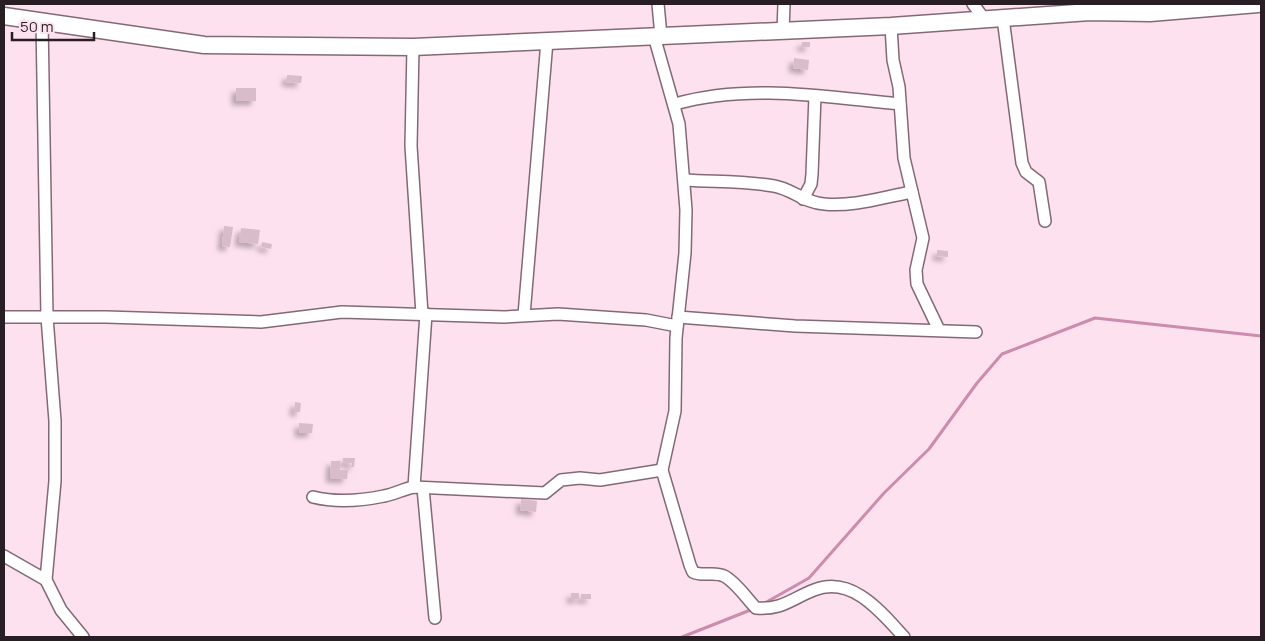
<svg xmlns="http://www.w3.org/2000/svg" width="1265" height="641" font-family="Manrope,sans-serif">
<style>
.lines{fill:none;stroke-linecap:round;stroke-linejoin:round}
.stream{stroke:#cc8cad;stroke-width:3}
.building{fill:#d8bcca;filter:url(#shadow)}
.street-casing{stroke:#826975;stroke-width:14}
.secondary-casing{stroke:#826975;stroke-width:19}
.street{stroke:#fff;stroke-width:11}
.secondary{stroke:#fff;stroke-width:16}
</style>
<defs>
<filter id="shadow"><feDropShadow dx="-4.5" dy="4.5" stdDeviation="2.5" flood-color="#0004"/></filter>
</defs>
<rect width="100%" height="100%" fill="#fee1ef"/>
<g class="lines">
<!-- stream -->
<g class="stream">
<path d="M 763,604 L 809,578 L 884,493 L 929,449 L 977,383 L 1002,354 L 1095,318 L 1261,336"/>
<path d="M 682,637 L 753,609"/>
</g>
</g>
<!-- building -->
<g class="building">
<path d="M 802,42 L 810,42 L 810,47 L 801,47 Z"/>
<path d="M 794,58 L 809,60 L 808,70 L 793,68 Z"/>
<path d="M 287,75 L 302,76 L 301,83 L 286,82 Z"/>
<rect x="236" y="88" width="20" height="13"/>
<path d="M 224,226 L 233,227 L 230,247 L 222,246 Z"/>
<path d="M 241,228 L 260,230 L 258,244 L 239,242 Z"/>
<path d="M 262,242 L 272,244 L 271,249 L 261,247 Z"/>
<path d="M 937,250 L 948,251 L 948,257 L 937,256 Z"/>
<path d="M 295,402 L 301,403 L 300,412 L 294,412 Z"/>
<path d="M 299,423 L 313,424 L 312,433 L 299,433 Z"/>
<path d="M 343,458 L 355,458 L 354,467 L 351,467 L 352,463 L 343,463 Z"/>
<path d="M 331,461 L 340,461 L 340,470 L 348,470 L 347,479 L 330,478 Z"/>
<path d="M 521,499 L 537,501 L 536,512 L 520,510 Z"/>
<rect x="571" y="593" width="8" height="6"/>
<rect x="581" y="594" width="10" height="5"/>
</g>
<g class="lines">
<defs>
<g id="street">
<path d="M 658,4 L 661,36"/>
<path d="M 973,4 L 985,20"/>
<path d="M 1003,18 L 1022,163 L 1026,172 L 1039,182 L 1045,221"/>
<path d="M 42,21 L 47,317 L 55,421 L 55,481 L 46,580 L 61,610 L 83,637"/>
<path d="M 891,26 L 893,60 L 899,87 L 904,158 L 923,238 L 916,270 L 917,284 L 939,330"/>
<path d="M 783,32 L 784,4"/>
<path d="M 654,36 L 679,124 L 686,210 L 685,253 L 676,338 L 675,411 L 662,470 L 690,565 L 693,572 C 703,577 714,571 724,576 C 736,582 747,599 756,608 C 782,610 791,599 814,590 C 852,575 881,612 904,637"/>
<path d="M 413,47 L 411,146 L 422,314"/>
<path d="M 675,104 C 748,83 826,97 900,104"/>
<path d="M 685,180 C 714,182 745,181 774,186 C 792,189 805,203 824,204 C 854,207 883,197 912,192"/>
<path d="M 803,199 L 811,184 L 812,174 L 815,96"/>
<path d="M 524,315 L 547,41"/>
<path d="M 4,317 L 106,317 L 261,322 L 342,312 L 504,317 L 558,314 L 646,320 L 677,326"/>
<path d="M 678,317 L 795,326 L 976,332"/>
<path d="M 414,487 L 426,314"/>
<path d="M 423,488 L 435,618"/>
<path d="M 313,497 C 337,503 360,501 384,496 C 395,494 403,489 414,487 L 545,493 L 561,480 L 580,478 L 600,480 L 662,470"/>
<path d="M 4,556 L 46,580"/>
</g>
<path id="secondary" d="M 4,16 L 204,45 L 413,47 L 891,26 L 1090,12 L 1150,13 L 1258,4"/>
</defs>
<!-- street casing -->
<use href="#street" class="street-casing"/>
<!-- secondary casing -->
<use href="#secondary" class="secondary-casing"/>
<!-- street -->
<use href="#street" class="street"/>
<!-- secondary -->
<use href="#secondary" class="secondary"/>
</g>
<!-- border -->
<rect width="1265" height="641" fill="none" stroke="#281e23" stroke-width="10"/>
<!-- scale -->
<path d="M12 32v8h82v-8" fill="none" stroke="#281e23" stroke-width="2.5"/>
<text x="20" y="32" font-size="15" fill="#281e23" stroke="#fee1ef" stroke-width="4" paint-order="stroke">50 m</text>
</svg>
